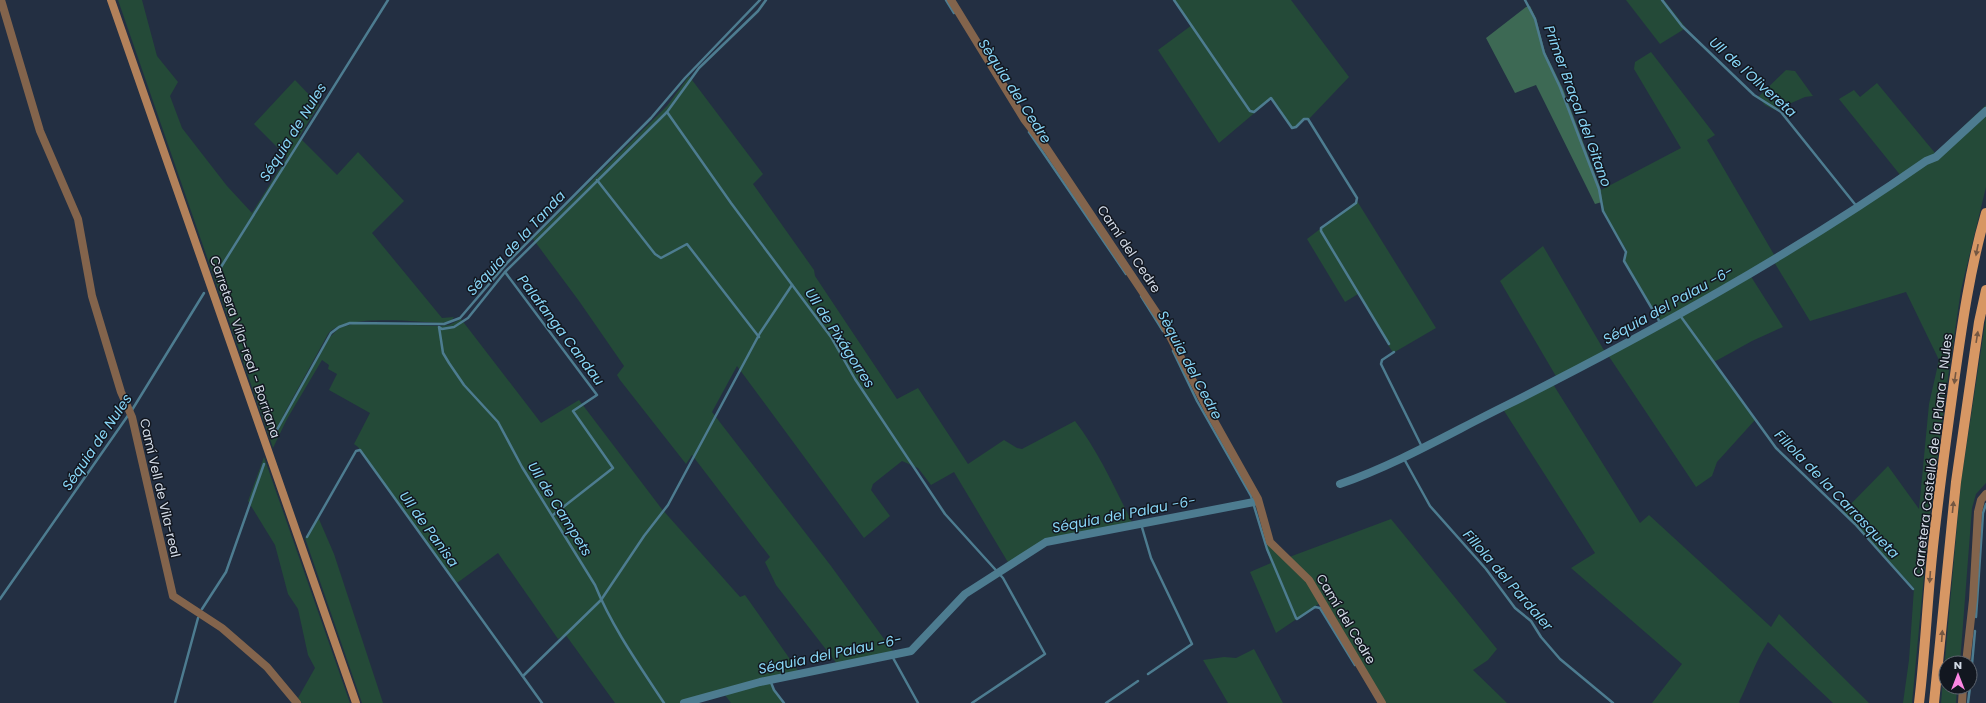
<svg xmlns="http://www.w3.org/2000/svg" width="1986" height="703" font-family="Poppins,sans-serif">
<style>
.green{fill:#244a38}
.forest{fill:#3d6954}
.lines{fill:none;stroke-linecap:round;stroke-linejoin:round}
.stream{stroke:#4d7c90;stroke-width:2.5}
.canal{stroke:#4d7c90;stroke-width:8}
.minor{stroke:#83644c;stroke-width:8}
.secondary{stroke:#b2815a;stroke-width:8}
.primary{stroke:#d79764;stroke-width:10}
.oneway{fill:#745742}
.labels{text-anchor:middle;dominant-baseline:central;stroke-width:3;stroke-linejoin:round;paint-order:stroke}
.street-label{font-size:13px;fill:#d1d9e5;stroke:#121720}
.water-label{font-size:14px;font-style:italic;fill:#88d6f7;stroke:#121720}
</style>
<rect width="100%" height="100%" fill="#232f42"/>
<!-- green -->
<g class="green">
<path d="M 118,0 L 142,0 L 157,56 L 178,82 L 170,96 L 182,128 L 227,186 L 252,213 L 287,157 L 254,124 L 295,80 L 319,105 L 299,137 L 337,175 L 358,152 L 404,201 L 372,233 L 442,318 L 454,317 L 451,321 L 442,323 C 418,322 343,313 328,334 L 283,416 L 285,417 L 329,338 L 339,328 L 356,323 L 439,326 L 449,325 L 461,319 L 541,423 L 579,400 L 661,508 L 740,597 L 745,595 L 799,672 L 769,678 L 774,691 L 783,703 L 731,703 L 722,691 L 680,703 L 615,703 L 565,634 L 558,639 L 498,553 L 457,583 L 358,447 L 354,444 L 370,413 L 329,390 L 337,374 L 328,369 L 329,365 L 322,360 L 287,419 L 273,448 Z"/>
<path d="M 1174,0 L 1291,0 L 1349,77 L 1308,120 L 1304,120 L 1295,128 L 1291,128 L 1271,99 L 1219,143 L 1158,50 L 1192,25 Z"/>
<path d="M 1626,0 L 1664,0 L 1686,28 L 1660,44 Z"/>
<path d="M 1651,52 L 1715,135 L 1707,140 L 1776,258 L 1858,207 L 1901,176 L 1839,99 L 1854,90 L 1860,97 L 1877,83 L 1935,153 L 1986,105 L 1986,187 L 1961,290 L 1948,377 L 1929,522 L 1912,703 L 1903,703 L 1909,660 L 1914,588 L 1843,512 L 1888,466 L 1919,509 L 1929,404 L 1939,360 L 1906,292 L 1810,321 L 1774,262 L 1750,275 L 1783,327 L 1752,341 L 1714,362 L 1755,420 L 1717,462 L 1712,476 L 1696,487 L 1606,352 L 1661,322 L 1625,261 L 1627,251 L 1603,211 L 1601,190 L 1681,148 L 1634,69 L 1635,62 Z"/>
<path d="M 1786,70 L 1795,71 L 1813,96 L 1805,97 L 1775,110 L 1765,105 L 1758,97 Z"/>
<path d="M 689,76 L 763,174 L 753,184 L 814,270 L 815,276 L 897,399 L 918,388 L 968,464 L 1004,440 L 1017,448 L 1022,449 L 1075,421 C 1099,452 1115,489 1133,524 L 1046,541 L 1009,564 L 954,472 L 931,485 L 918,468 L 902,461 L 873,484 L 871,490 L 890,516 L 864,538 L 737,366 L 712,412 L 831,566 L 895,654 L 838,665 L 776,585 L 765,562 L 770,557 L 692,455 L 686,464 L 620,380 L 617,375 L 624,366 L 579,301 L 533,239 L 667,106 Z"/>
<path d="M 1357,201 L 1436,328 L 1393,353 L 1358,294 L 1345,302 L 1307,239 Z"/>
<path d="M 1543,246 L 1605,352 L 1557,378 L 1500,281 Z"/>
<path d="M 1986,317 L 1986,483 L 1976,494 L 1972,508 L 1960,663 L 1946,663 L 1946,687 L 1957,687 L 1956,703 L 1941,703 L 1961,482 Z"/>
<path d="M 1551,381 L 1640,523 L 1649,515 L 1771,627 L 1779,614 L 1869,703 L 1833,703 L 1768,642 C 1756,660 1749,682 1739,702 L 1740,703 L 1652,703 L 1682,664 L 1571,568 L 1595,553 L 1501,406 Z"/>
<path d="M 264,457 L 350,703 L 302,703 L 298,698 L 315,668 L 308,655 L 298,609 L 288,594 L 275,545 L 248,501 Z"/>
<path d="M 318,517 L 334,554 L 383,703 L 362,703 L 305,538 Z"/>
<path d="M 1391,519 L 1497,649 L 1488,660 L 1473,670 L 1507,703 L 1380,703 L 1320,603 L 1276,633 L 1250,572 L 1271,563 L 1265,545 L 1268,543 L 1284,559 Z"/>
<path d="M 1254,649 L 1283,703 L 1228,703 L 1203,660 L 1224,657 L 1236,658 Z"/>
</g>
<!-- forest -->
<path class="forest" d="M 1530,6 L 1536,18 L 1545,52 L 1563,89 L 1601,190 L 1602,202 L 1595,204 L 1536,85 L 1515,93 L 1486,38 L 1526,7 Z"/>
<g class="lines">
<!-- stream -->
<g class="stream">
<path d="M 946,0 L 954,13"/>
<path d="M 1174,0 L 1250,111 L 1254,112 L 1271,98 L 1292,128 L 1296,127 L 1304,119 L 1308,119 L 1357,198 L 1356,203 L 1321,228 L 1321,231 L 1389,344"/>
<path d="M 1525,0 L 1535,19 L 1544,53 L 1560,87 L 1599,189 L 1603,211 L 1626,252 L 1624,261 L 1661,324"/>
<path d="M 1662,0 L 1682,26 L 1754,95 L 1781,112 L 1858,208"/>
<path d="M 667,112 L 731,203 L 831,337 L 855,379 L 945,514 L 1003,578 L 1045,654 L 972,703"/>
<path d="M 1029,132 L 1126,274"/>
<path d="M 597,180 L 655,254 L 661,258 L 687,244 L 759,337"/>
<path d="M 505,272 L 597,395 L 573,411 L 613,468 L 553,515"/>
<path d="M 216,275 L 388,0"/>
<path d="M 1141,296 L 1163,331"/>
<path d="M 1679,314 L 1776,448 L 1855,524 L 1913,589"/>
<path d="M 1173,351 L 1197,401 L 1251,496 L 1267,549 L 1296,618 L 1297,619 L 1315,607 L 1320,608 L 1355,665"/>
<path d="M 1394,352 L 1382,360 L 1381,364 L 1422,447"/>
<path d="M 132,410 L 204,293"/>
<path d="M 273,437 L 331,333 L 339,327 L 350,323 L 444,324 L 460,318 L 508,262 L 651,118 L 685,78 L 760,0"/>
<path d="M 1403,457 L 1430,506 L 1486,569 L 1515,608 L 1531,621 L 1541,637 L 1560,659 L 1613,703"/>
<path d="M 1141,524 L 1151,558 L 1192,644 L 1148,674"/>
<path d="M 307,537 L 356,451 L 360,450 L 542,703"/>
<path d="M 0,599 L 129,414"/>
<path d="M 202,609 L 226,572 L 264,464"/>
<path d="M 1976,617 L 1983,513 L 1986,504"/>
<path d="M 892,656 L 918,703"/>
<path d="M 523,676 L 601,600 L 644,536 L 668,505 L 760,333 L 792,285"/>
<path d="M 770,680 L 774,690 L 784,703"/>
<path d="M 1970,686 L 1975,631"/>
<path d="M 175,703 L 198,618"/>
<path d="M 664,703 C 639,665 612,627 595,585 L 522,467 L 498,422 L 464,385 L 449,363 L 443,353 L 439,327 L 442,329 L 454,327 L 468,318 L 505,272 L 667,112 L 699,68 L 758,11 L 766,0"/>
<path d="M 1106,703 L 1138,681"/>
<path d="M 1968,703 L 1970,687"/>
</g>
<!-- canal -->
<g class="canal">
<path d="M 1340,484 C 1398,464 1452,432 1507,405 C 1652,332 1793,254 1926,161 L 1936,157 L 1986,111"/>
<path d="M 684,703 L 760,682 L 911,651 L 965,594 L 1046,542 L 1254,502"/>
</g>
<!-- minor -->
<g class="minor">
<path d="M 1,0 L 40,131 L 78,219 L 92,296 L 121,392 L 132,417 L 173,596 L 222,628 L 267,667 L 297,703"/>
<path d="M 951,0 L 1024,119 L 1047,149 L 1162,321 L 1208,410 L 1258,499 L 1270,542 L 1309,580 L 1382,703"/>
<path d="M 1966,663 L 1973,600 L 1978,512 L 1981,500 L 1986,494"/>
<path d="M 1962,703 L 1963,687"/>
</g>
<!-- secondary -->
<path class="secondary" d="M 111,0 L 356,703"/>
<!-- primary -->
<g class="primary">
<path d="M 1919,703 C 1925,654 1927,605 1932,556 C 1938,497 1946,440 1954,382 C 1962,325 1970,268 1986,213"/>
<path d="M 1934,703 L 1956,482 L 1979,322 L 1986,290"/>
</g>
</g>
<!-- one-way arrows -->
<defs><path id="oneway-solid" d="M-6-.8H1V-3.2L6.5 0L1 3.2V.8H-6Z"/></defs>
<g class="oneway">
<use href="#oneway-solid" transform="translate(1977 250) rotate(101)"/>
<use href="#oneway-solid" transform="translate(1977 337) rotate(-81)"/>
<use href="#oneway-solid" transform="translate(1955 378) rotate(98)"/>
<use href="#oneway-solid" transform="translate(1953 507) rotate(-84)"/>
<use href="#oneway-solid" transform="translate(1930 577) rotate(94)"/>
<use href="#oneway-solid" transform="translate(1942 636) rotate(-86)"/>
</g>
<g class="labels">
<!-- street labels -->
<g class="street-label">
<text transform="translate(1129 249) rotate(56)">Camí del Cedre</text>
<text transform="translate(245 347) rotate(71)">Carretera Vila-real - Borriana</text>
<text transform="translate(1933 455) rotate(-83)">Carretera Castelló de la Plana - Nules</text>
<text transform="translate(160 488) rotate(77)">Camí Vell de Vila-real</text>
<text transform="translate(1346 619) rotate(59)">Camí del Cedre</text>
</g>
<!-- water labels -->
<g class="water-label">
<text transform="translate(1753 77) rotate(42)">Ull de l'Olivereta</text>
<text transform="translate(1015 91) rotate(57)">Sèquia del Cedre</text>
<text transform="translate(1578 106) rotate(70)">Primer Braçal del Gitano</text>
<text transform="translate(293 132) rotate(-58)">Séquia de Nules</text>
<text transform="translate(516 243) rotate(-47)">Séquia de la Tanda</text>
<text transform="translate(1668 305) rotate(-29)">Séquia del Palau -6-</text>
<text transform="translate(561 330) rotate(53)">Palafanga Candau</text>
<text transform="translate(840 338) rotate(57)">Ull de Pixágorres</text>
<text transform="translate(1190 365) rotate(62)">Sèquia del Cedre</text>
<text transform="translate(97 442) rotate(-56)">Séquia de Nules</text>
<text transform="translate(1837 494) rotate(46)">Fillola de la Carrasqueta</text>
<text transform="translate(560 509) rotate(58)">Ull de Campets</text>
<text transform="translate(1124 514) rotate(-11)">Séquia del Palau -6-</text>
<text transform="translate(429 529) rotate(54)">Ull de Panisa</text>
<text transform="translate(1508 580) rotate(49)">Fillola del Pardaler</text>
<text transform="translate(830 654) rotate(-12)">Séquia del Palau -6-</text>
</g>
</g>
<!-- north arrow -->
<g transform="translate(1958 675)"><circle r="19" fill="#121720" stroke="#5e656f"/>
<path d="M0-3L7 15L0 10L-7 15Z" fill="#fc86e3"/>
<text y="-6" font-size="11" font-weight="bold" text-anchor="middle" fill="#d1d9e5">N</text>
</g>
</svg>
